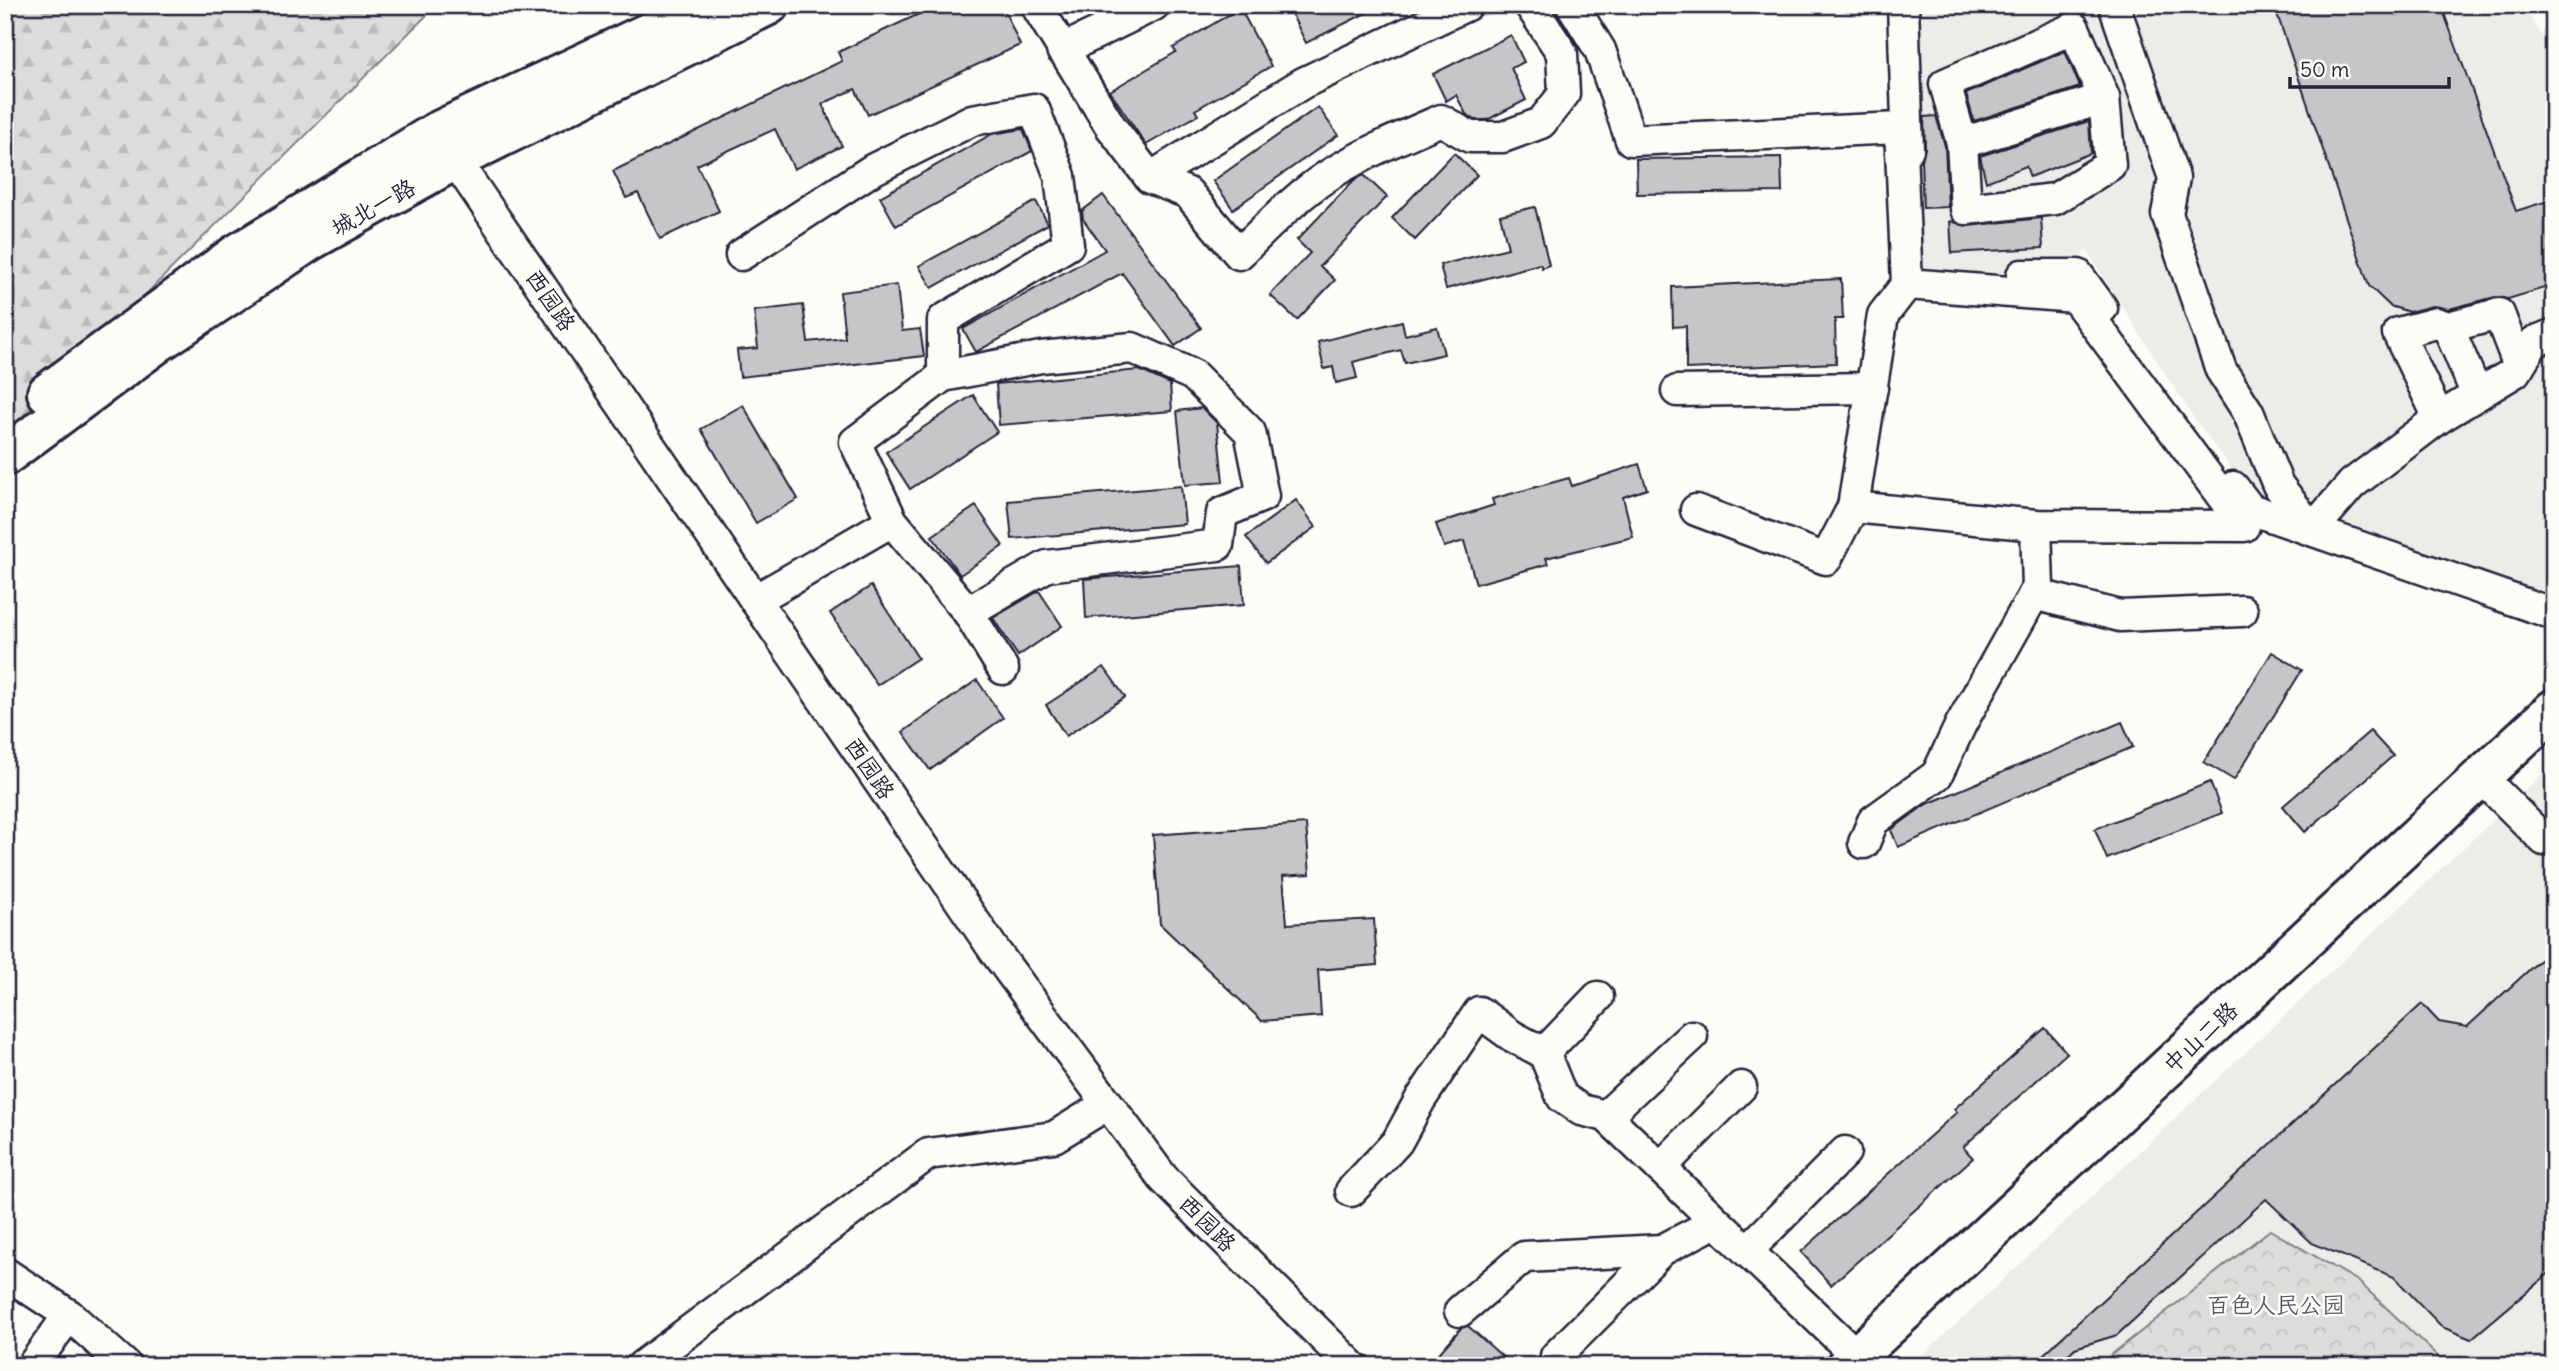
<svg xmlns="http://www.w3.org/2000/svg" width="2559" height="1371" font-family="Delius,'LXGW WenKai TC',sans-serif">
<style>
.built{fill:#ecece9}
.forest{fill:url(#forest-firs);stroke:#807f8b;stroke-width:2}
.park{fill:url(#park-crowns);stroke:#807f8b;stroke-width:2}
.building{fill:#c6c6c8;stroke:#22223b;stroke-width:2}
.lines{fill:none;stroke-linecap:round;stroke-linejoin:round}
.minor-casing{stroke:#22223b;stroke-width:35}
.major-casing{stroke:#22223b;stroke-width:44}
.minor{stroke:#fdfcf7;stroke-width:30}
.major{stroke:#fdfcf7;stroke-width:38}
.labels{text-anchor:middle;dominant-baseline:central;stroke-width:5;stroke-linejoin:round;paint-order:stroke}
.street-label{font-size:23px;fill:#22223b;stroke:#fdfcf7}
.park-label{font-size:23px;fill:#5a5a6b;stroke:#fdfcf7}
</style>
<defs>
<pattern id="forest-firs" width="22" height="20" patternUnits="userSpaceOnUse" patternTransform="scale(1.75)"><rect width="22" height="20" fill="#dddcdb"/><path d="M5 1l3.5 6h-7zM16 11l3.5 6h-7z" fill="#bdbcbd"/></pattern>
<pattern id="park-crowns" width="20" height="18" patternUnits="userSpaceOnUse" patternTransform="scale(1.75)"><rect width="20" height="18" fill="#dddcdb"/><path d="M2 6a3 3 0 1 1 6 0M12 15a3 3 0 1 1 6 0" fill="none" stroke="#bdbcbd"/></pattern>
</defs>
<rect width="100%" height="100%" fill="#fdfcf7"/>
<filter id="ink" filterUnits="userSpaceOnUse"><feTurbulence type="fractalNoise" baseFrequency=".0143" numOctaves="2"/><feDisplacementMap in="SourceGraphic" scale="14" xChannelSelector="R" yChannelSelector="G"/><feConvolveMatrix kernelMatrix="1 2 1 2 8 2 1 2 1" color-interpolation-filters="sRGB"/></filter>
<g filter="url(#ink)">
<!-- built -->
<g class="built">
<path d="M 1903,5 L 2522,5 L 2554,55 L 2554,594 L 2367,544 L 2253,498 L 2193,417 L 2085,248 L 2078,275 L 1913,275 Z"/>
<path d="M 2554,763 L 2554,1355 L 2542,1366 L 2448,1366 L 2358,1281 L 2126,1346 L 2097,1366 L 1911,1366 Z"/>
</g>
<!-- forest -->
<path class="forest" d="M 5,5 L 437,5 L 5,434 Z"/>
<!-- park -->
<path class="park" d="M 2270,1230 L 2358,1281 L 2448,1366 L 2097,1366 Z"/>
<!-- building -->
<g class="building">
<path d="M 938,5 L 1002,5 L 1020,45 L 868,115 L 855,89 L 822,104 L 842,146 L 794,169 L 775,129 L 697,165 L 719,211 L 660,239 L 638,193 L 626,198 L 613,171 L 842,61 L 838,52 Z"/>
<path d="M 1287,5 L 1382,5 L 1306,43 Z"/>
<path d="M 2274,5 L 2441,5 L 2516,211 L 2554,199 L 2554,285 L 2508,299 L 2495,297 L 2449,309 L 2432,306 L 2409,312 L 2390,306 L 2369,286 Z"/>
<path d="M 1240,8 L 1271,66 L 1195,110 L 1198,115 L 1146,145 L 1110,91 L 1176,52 L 1173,48 Z"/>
<path d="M 1511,35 L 1524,62 L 1511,68 L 1526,100 L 1487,120 L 1475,120 L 1466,114 L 1456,95 L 1446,101 L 1433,74 Z"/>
<path d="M 2065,51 L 2080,87 L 1974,121 L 1966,94 Z"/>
<path d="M 1318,107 L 1338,135 L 1233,209 L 1213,181 Z"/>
<path d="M 1936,116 L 1945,146 L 1948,207 L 1923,208 L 1921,160 L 1925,148 L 1924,117 Z"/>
<path d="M 2089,121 L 2091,153 L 2030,177 L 2026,166 L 1986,182 L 1980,156 Z"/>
<path d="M 1023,129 L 1032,151 L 896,226 L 880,197 L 992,134 Z"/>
<path d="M 1454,153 L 1477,175 L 1415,240 L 1392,218 Z"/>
<path d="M 1781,157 L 1782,192 L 1637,194 L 1636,159 Z"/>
<path d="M 1364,175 L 1387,197 L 1320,266 L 1335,280 L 1297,320 L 1270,295 L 1310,253 L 1297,240 L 1354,180 Z"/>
<path d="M 1103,195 L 1201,328 L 1175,346 L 1122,273 L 976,352 L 963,329 L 1105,250 L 1083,219 L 1082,211 Z"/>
<path d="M 1036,201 L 1048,224 L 932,288 L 919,266 Z"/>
<path d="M 1535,207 L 1549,265 L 1542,268 L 1540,264 L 1446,289 L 1440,265 L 1508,248 L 1500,215 Z"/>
<path d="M 2041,218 L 2043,248 L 1952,253 L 1950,221 L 1968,226 Z"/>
<path d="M 1841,279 L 1843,319 L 1835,319 L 1836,363 L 1686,369 L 1686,326 L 1673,327 L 1672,287 Z"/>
<path d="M 897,285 L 902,331 L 920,329 L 924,356 L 740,377 L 737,350 L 758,348 L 754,311 L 803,305 L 808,342 L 845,338 L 840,292 Z"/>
<path d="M 1402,321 L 1405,335 L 1437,327 L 1444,354 L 1405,363 L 1401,350 L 1353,362 L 1357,378 L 1336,383 L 1333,367 L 1324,369 L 1318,342 Z"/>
<path d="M 1139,370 L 1170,384 L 1172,411 L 999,425 L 996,384 Z"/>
<path d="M 973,395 L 997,432 L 910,489 L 886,452 Z"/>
<path d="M 743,405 L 798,499 L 756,523 L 701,429 Z"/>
<path d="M 1202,408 L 1217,423 L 1223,482 L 1185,485 L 1177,411 Z"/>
<path d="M 1639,464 L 1647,489 L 1623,497 L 1633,537 L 1546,558 L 1548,564 L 1476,584 L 1464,541 L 1444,547 L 1436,524 L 1494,505 L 1492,499 L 1569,478 L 1572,486 Z"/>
<path d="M 1181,486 L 1185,524 L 1012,539 L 1008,501 Z"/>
<path d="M 1296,500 L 1316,527 L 1266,563 L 1246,537 Z"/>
<path d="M 976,506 L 1003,546 L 960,575 L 932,536 Z"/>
<path d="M 1241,566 L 1244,605 L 1086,618 L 1084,579 Z"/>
<path d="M 871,586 L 918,658 L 877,685 L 830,613 Z"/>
<path d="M 1039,591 L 1062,626 L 1018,656 L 993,618 Z"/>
<path d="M 2272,652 L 2302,670 L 2234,780 L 2204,762 Z"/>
<path d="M 1104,667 L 1125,697 L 1066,736 L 1046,705 Z"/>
<path d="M 977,680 L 1003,718 L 930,770 L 903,732 Z"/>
<path d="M 2122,722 L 2133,747 L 1898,847 L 1891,830 L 1925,805 Z"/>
<path d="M 2370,731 L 2393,756 L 2305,832 L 2283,806 Z"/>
<path d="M 2210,782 L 2222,813 L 2107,859 L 2095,829 Z"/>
<path d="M 1306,824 L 1310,874 L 1283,876 L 1287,924 L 1374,919 L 1377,965 L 1318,970 L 1321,1016 L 1262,1021 L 1160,924 L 1153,835 Z"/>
<path d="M 2554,947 L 2554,1269 L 2471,1339 L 2442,1327 L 2394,1277 L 2312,1243 L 2266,1199 L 2117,1335 L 2075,1348 L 2056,1366 L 2031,1366 L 2422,1004 L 2439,1022 L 2467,1027 Z"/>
<path d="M 2045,1028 L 2067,1053 L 1963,1147 L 1973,1158 L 1831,1285 L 1801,1252 L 1957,1112 L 1954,1109 Z"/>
<path d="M 1468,1326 L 1513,1366 L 1428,1366 L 1461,1328 Z"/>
</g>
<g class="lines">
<defs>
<g id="minor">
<path d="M 1036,5 L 1111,127 L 1150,178 L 1303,83 L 1467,5"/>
<path d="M 1572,5 L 1600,50 L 1631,140 L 1900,128 L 1907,284 L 1883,315 L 1853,507 L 2036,525 L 2244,526 L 2075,297 L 1907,284"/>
<path d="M 1903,5 L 1908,149"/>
<path d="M 2114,5 L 2174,178 L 2167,214 L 2221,370 L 2248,412 L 2278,485 L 2312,530 L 2352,484 L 2439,418 L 2515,372 L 2534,342 L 2554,334"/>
<path d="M 2074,28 L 2104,98 L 2110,165 L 2055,199 L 1966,209 L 1962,143 L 1945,84 Z"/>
<path d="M 1062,50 L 1154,5"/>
<path d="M 1962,143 L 2104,98"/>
<path d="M 444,144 L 994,950 L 1108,1104 L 1163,1178 L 1352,1366"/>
<path d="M 1150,178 L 1188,193 L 1239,254 C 1267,227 1296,196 1329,175 C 1364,153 1404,136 1441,120 L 1470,137 L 1503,137 L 1541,123 L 1564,94 L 1562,53 L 1530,5"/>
<path d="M 741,255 L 872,170 L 972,120 L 1034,109 L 1060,176 L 1068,245 L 943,320 L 943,376"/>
<path d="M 2022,275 L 2078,275 L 2102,308"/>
<path d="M 2448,327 L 2477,395"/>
<path d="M 1677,391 L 1872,388"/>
<path d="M 2439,418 L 2398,333 L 2436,323 L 2448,327 L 2499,314 L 2519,366"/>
<path d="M 2233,487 L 2250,509 L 2554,614"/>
<path d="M 1696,510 L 1826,559 L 1853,507"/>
<path d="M 2034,594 L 2120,616 L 2242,611"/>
<path d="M 755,600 L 892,521 L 968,612 L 1047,566 L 1218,545 L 1222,513 L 1263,496 L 1250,432 L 1193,375 L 1132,348 L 1041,357 L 943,376 L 855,442 L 892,521"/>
<path d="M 968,612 L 1003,669"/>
<path d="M 2481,777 L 2544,840"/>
<path d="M 1864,843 L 1873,821 L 1937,775 L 1961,724 L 2038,587 L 2036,525"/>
<path d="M 1544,1053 L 1598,997"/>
<path d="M 1606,1116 L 1692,1036"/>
<path d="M 1660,1168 L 1741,1087"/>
<path d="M 1351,1191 L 1397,1142 L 1420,1100 L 1479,1012 L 1512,1036 L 1544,1053 L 1562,1097 L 1581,1110 L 1606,1116 L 1857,1356"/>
<path d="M 1747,1251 L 1845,1152"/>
<path d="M 5,1273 L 69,1315 L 126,1366"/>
<path d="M 1460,1311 L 1524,1257 L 1662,1250 L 1716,1222"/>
<path d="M 1556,1356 L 1662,1250"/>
<path d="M 32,1366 L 69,1315"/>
<path d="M 642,1366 L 928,1154 L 1054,1137 L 1108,1104"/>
</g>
<g id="major">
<path d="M 47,393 L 235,255 L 436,132 L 707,5"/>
<path d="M 5,456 L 159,342 L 310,241 L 455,160 L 769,5"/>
<path d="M 1846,1366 L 2554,709"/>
</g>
</defs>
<!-- minor casing -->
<use href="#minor" class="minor-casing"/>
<!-- major casing -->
<use href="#major" class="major-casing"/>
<!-- minor -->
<use href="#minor" class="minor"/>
<!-- major -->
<use href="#major" class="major"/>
</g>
</g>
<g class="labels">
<!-- street labels -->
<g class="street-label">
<text transform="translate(373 207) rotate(-29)">城北一路</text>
<text transform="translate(551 300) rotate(56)">西园路</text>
<text transform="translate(870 768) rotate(56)">西园路</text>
<text transform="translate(2200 1037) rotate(-43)">中山二路</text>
<text transform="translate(1208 1223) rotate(45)">西园路</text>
</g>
<!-- park labels -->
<g class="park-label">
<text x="2276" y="1304">百色人民公园</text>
</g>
</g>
<!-- margin -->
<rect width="2559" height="1371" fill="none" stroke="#fdfcf7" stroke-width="28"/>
<rect x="14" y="14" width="2531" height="1343" fill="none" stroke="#22223b" stroke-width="2.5" filter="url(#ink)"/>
<!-- scale -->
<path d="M2290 77v10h159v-10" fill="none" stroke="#22223b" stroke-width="3.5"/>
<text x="2300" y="77" font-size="21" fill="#22223b" stroke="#fdfcf7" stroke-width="5" paint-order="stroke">50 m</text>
</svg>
